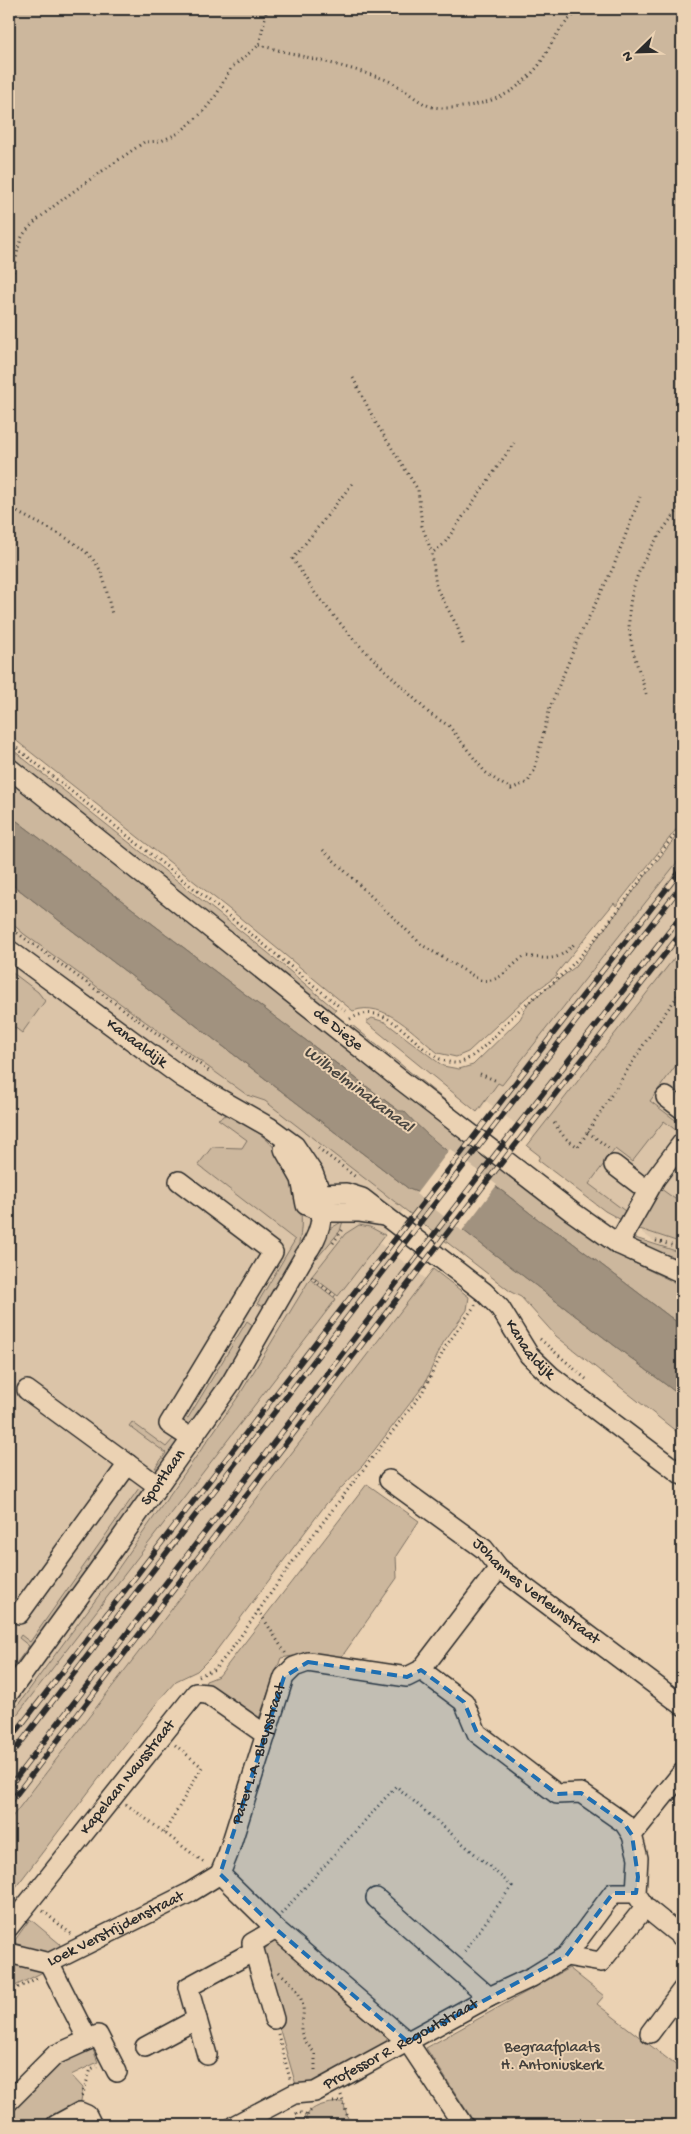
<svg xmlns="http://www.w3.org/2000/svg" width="691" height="2134" font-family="'Gochi Hand',sans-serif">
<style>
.built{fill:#dbc4a8}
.green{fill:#ccb79d;stroke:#7c7164}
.water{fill:#a1927f;stroke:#72695d}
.pier{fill:#ebd2b3}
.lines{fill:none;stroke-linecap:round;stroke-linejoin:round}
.minor-casing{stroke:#2b2b2b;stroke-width:22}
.path{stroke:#2b2b2b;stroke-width:3;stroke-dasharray:1 4;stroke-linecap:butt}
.minor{stroke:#ebd2b3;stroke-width:19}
.rail-casing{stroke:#2b2b2b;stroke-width:5.5}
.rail{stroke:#ebd2b3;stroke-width:4;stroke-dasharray:11;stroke-linecap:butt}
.marked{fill:#1f6fb2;fill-opacity:0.2;stroke:#1f6fb2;stroke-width:4;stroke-dasharray:10 6;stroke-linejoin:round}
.labels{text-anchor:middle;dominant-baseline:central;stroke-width:4;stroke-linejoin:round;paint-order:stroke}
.street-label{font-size:16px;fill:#2b2b2b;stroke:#ebd2b3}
.park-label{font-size:16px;fill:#43403c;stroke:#ebd2b3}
.water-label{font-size:18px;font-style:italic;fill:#484540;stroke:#ebd2b3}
</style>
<rect width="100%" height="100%" fill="#ebd2b3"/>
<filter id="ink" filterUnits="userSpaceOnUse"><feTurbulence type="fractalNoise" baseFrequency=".02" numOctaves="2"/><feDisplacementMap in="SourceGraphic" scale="10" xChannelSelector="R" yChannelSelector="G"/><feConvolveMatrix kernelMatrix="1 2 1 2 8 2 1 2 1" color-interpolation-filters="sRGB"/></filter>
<g filter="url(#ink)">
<!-- built -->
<g class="built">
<path d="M 682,835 L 682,1258 L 668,1252 L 527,1146 L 534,1138 L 486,1101 L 480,1111 L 470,1103 L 548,1011 Z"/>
<path d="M 9,882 L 409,1189 L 417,1192 L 378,1242 L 426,1279 L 9,1821 Z"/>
</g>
<!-- green -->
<g class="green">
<path d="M 9,9 L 682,9 L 682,822 L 616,906 L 614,903 L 556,974 L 558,975 L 526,998 L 468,1052 L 456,1057 L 438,1053 C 415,1035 385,999 353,1011 L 239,917 L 9,735 Z"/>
<path d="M 9,747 L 267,952 L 336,1010 L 332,1013 L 9,757 Z"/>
<path d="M 9,777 L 597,1240 L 622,1257 L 682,1286 L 682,1326 L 561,1234 C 540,1223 522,1206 502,1191 C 469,1167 432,1143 404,1112 L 399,1111 L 9,815 Z"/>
<path d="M 682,829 L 682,856 L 502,1085 L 498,1083 L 477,1112 L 366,1022 L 372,1018 L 385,1022 L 443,1066 L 459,1069 L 473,1065 L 520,1019 L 529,1002 L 575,967 Z"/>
<path d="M 9,882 L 409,1189 L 417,1192 L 468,1234 L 682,1397 L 682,1436 L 556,1336 L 521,1297 L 511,1292 L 265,1101 L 247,1095 L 24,934 L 9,921 Z"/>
<path d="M 682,948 L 682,1057 L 650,1101 L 682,1125 L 682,1135 L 664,1121 L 632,1162 L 615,1149 L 589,1184 L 625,1211 L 638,1194 L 625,1222 L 605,1211 L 538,1160 L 540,1156 L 527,1146 Z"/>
<path d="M 9,970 L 38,992 L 45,1001 L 22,1033 L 9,1023 Z"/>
<path d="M 352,1025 L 456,1109 L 454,1112 L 349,1028 Z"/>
<path d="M 226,1115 C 233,1117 240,1121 247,1125 C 287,1148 309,1198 299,1243 C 294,1266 277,1287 265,1307 L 257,1304 L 295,1240 L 198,1165 L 212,1147 L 242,1148 L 247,1140 L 218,1119 Z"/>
<path d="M 657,1186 L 682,1204 L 682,1243 L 634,1227 Z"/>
<path d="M 343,1221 L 340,1231 L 317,1258 L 314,1256 L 328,1230 Z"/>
<path d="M 359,1225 L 370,1227 L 385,1235 L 338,1296 L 312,1276 L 345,1234 Z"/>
<path d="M 632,1237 L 682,1253 L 682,1260 L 631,1243 Z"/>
<path d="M 433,1269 L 469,1297 L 467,1310 L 443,1343 L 424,1385 L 363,1465 L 326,1504 L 213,1655 L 197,1671 L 176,1681 L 159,1700 L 9,1896 L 9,1821 Z"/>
<path d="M 310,1279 L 336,1299 L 9,1725 L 9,1717 L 108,1583 L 240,1394 Z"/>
<path d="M 247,1321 L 254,1326 L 217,1389 L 190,1425 L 180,1420 L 181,1414 L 188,1418 Z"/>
<path d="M 132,1422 L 166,1447 L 173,1439 L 176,1440 L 178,1443 L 161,1468 L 155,1468 L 166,1453 L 129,1426 Z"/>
<path d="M 367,1484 L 419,1521 L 396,1556 L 397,1578 L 338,1662 L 293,1656 L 281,1658 L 258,1721 L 204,1689 L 206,1681 L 219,1676 Z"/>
<path d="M 139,1488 L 142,1491 L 139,1501 L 9,1679 L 9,1673 L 29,1646 L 19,1638 L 21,1635 L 30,1642 Z"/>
<path d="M 30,1919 L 60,1944 L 59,1950 L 42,1958 L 16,1947 L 15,1940 Z"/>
<path d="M 276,1941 L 390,2041 L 309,2087 L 296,2085 L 261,1965 L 261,1954 L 271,1942 Z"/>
<path d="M 9,1960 L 45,1971 L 9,1989 Z"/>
<path d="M 569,1968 L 604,1996 L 597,2004 L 682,2070 L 682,2125 L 476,2125 L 426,2048 Z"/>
<path d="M 91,2045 L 98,2062 L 71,2075 L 83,2088 L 81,2101 L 40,2125 L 9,2125 L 9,2114 L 64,2057 Z"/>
<path d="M 343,2102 L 350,2125 L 305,2125 C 304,2105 328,2103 343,2102 Z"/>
</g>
<!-- water -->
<path class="water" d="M 9,815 L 399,1111 L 404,1111 C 432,1143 469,1167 502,1191 C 522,1206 540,1223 561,1234 L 682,1326 L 682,1397 L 468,1234 L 417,1192 L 409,1189 L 9,882 Z"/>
<!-- pier -->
<path class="pier" d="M 450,1149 L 497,1185 L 462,1231 L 416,1194 Z"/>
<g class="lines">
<defs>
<g id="minor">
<path id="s1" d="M 9,768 L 397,1077 L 571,1211 L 618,1244 L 682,1273"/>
<path id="s2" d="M 9,950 L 183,1078 L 269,1127 L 295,1146 L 313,1173 L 321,1194 L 346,1193 L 362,1198 L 484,1292 L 500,1308 L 529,1355 L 551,1376 L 682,1475"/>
<path d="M 666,1097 L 682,1109"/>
<path d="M 284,1149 L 301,1179 L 306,1205 L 323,1212 L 359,1212 L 383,1216"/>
<path d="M 614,1165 L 648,1191"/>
<path d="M 179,1181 L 273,1252 L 169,1424 L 192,1439"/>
<path d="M 618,1244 L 655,1179 L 682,1143"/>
<path d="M 27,1390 L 158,1486"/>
<path id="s3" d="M 389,1480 L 484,1549 L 499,1568 L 682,1705"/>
<path d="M 19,1614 L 128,1464"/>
<path d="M 421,1670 L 464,1702 L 477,1733 L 557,1794 L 581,1793 L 624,1823 L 632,1835"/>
<path id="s4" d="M 9,1693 L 97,1572 L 231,1383 L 305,1255 C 320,1236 324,1217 321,1194"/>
<path d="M 636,1893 L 638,1858 L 632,1835 L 682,1773"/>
<path d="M 376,1898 L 489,1997"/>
<path d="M 639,1898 L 645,1907 L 682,1937"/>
<path id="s5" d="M 9,1927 L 196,1693 L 207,1694 L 266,1735"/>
<path id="s6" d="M 9,1953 L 49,1963 L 189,1893 L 220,1874"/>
<path d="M 566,1956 L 601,1962 L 645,1907"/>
<path d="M 274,2019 L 252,1943 L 276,1929"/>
<path d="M 650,2033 L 682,1990"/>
<path d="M 88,2040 L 98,2035 L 117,2072"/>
<path d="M 145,2047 L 197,2019"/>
<path d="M 207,2055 L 188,1987 L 254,1951"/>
<path d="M 9,2101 L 55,2055 L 88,2040 L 49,1963"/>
<path d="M 56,2125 L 80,2112 L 87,2115 L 92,2125"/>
<path id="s7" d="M 235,2125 L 294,2094 L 315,2092 L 489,1997 L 532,1977 L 566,1956 L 613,1893 L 636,1893"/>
<path id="s8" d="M 463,2125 L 408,2042 L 276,1929 L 220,1874 L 228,1854 L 284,1677 L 294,1667 L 308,1662 L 407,1677 L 421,1670 L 499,1568"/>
</g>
</defs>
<!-- minor casing -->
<use href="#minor" class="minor-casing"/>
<!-- path -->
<g class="path">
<path d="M 259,45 C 300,56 343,65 384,79 C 402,85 418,104 433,107 C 456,111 495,103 514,89 C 523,82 532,74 539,65 C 552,45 560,21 583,9"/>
<path d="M 9,281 C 17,267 16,249 22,237 C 33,215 120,160 144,142 L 161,141 L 179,133 L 203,112 L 217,94 L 231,68 L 259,45 L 267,9"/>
<path d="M 353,378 L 376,423 L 418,490 L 422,526 L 432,553"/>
<path d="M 352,484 L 293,559 L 315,593 L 354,640 L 430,714 L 449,726 L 485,772 L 499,782 L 511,789 L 528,782 L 534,771 L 550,707 L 578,639 L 613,568 L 640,497"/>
<path d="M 9,507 C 36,525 84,539 100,570 C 106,583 108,600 112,614"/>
<path d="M 463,644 L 457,626 L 436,587 L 432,553 L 444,544 L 514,443"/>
<path d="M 646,694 C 640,671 629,646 629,622 C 628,577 655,538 682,505"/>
<path d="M 9,742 L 235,921 L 345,1011"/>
<path d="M 323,850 L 422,945 L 480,980 C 501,984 509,966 525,956 C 549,959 558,962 575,943"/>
<path d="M 9,927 L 209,1071"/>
<path d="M 350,1019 C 394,994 416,1061 455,1063 C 473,1064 502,1027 515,1014 C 533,996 555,984 572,965 C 612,923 646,871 682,825"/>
<path d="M 480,1074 L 497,1081"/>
<path d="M 554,1123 L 565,1138 L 578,1147 L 655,1027 L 682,990"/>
<path d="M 588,1132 L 611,1150"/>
<path d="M 318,1148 L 357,1178"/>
<path d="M 656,1241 L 682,1248"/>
<path d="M 333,1243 L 344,1228"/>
<path d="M 311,1277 L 335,1296"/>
<path d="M 540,1339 L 586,1379"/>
<path d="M 258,1610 L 286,1654"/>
<path d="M 199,1676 L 215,1669 L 231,1650 L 294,1560 L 422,1393 L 446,1346 L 476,1304"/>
<path d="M 126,1804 L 205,1863"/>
<path d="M 164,1833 L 202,1767 L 174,1744"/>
<path d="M 43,1911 L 71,1934"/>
<path d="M 281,1914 L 396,1786 L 512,1886 L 463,1953"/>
<path d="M 279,1972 C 288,1980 297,1987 301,1999 C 310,2025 288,2024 315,2053 L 315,2073"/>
<path d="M 9,1992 L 37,1978"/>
<path d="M 278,2034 L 290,2079"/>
<path d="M 341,2095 L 350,2125"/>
<path d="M 82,2096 L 91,2069 L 97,2066"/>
<path d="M 333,2102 L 343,2102"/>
<path d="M 296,2114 L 299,2112 L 307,2116"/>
<path d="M 305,2125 L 308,2113 L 313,2109"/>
</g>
<!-- minor -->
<use href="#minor" class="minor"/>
<defs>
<g id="rail">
<path d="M 9,1741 L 556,1030 L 682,869"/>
<path d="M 9,1758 L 508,1108 L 682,885"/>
<path d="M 9,1787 L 518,1125 L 682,915"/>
<path d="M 9,1804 L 488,1180 L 682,932"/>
</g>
</defs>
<!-- rail casing -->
<use href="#rail" class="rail-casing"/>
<!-- rail -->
<use href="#rail" class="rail"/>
</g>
</g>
<!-- marked area -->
<path class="marked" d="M 308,1662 L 407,1677 L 421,1670 L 464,1702 L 477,1733 L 557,1794 L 581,1793 L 624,1823 L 632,1835 L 638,1877 L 636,1893 L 613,1893 L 566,1956 L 408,2042 L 276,1929 L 220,1874 L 284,1677 Z"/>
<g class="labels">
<!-- street labels -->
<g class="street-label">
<text stroke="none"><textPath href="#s1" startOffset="420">de Dieze</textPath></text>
<text stroke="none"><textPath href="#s2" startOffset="158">Kanaaldijk</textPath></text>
<text stroke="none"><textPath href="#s2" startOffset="672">Kanaaldijk</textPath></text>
<text stroke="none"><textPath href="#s4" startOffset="265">Sportlaan</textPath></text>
<text stroke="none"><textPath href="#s3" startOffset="185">Johannes Verleunstraat</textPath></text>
<text stroke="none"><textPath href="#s8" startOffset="478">Pater L.A. Bleysstraat</textPath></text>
<text stroke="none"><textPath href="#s5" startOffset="191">Kapelaan Nausstraat</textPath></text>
<text stroke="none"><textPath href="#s6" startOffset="116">Loek Verstrijdenstraat</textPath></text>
<text stroke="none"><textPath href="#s7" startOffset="186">Professor R. Regoutstraat</textPath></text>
</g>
<!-- park labels -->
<g class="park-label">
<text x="552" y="2048">Begraafplaats<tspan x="552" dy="18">H. Antoniuskerk</tspan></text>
</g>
<!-- water labels -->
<g class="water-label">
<text transform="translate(358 1090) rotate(37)">Wilhelminakanaal</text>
</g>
</g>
<!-- margin -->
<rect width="691" height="2134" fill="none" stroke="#ebd2b3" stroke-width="30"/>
<rect x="15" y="15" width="661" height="2104" fill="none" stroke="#2b2b2b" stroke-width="2" filter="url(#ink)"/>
<!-- north arrow -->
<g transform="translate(638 52) rotate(247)" stroke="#ebd2b3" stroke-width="4" paint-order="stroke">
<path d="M0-4L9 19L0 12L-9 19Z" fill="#2b2b2b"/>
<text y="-8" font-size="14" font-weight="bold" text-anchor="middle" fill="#2b2b2b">N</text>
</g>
</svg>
